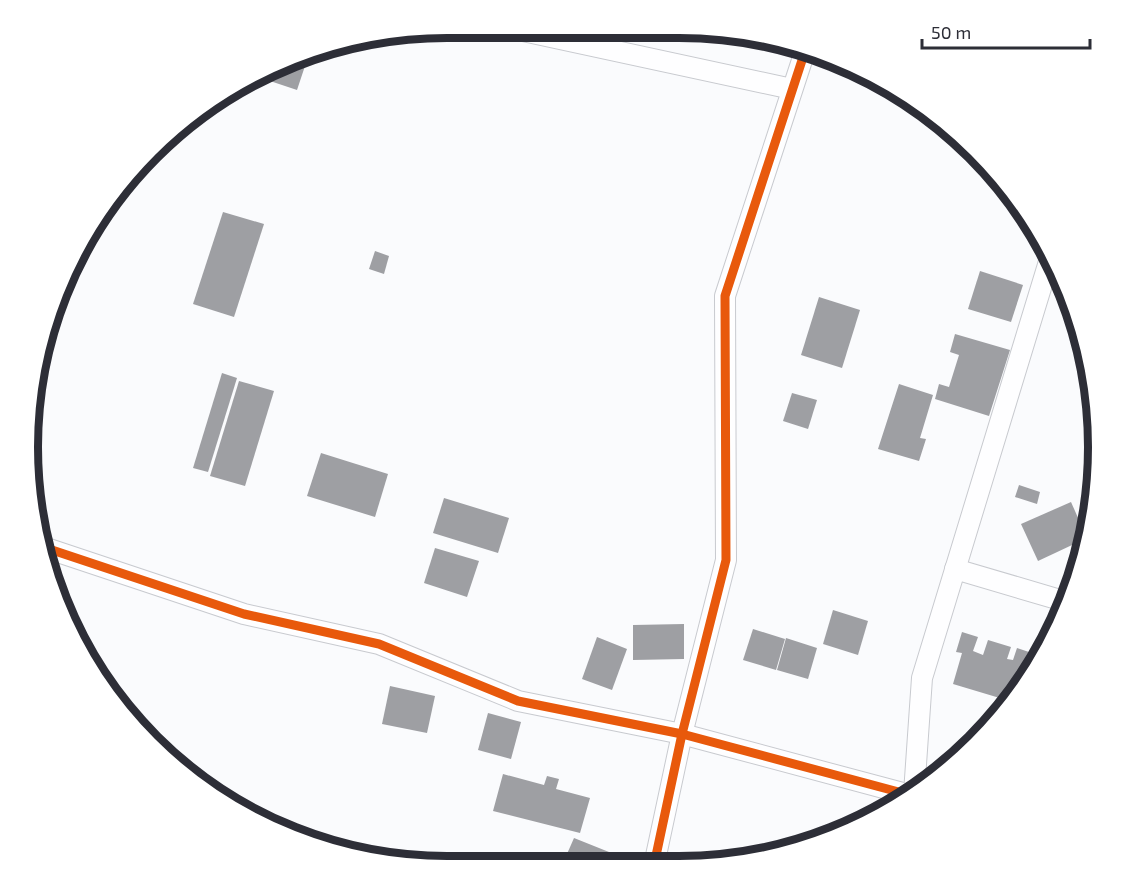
<svg xmlns="http://www.w3.org/2000/svg" width="1126" height="894" font-family="'Exo 2',sans-serif">
<style>
.building{fill:#9e9fa3}
.lines{fill:none;stroke-linecap:round;stroke-linejoin:round}
.minor-casing{stroke:#c8cacf;stroke-width:22}
.minor{stroke:#fefeff;stroke-width:20}
.cycleway-casing{stroke:#fff;stroke-width:13}
.cycleway{stroke:#e8590c;stroke-width:9}
.rim{fill:none;stroke:#2d2e37;stroke-width:8}
</style>
<rect width="100%" height="100%" fill="#fafbfd"/>
<!-- building -->
<g class="building">
<path d="M 309,54 L 297,90 L 267,80 L 271,69 Z"/>
<path d="M 268,71 L 264,83 L 249,78 Z"/>
<path d="M 223,212 L 264,224 L 234,317 L 193,304 Z"/>
<path d="M 375,251 L 389,256 L 384,274 L 369,269 Z"/>
<path d="M 980,271 L 1023,285 L 1011,322 L 968,309 Z"/>
<path d="M 819,297 L 860,310 L 842,368 L 801,355 Z"/>
<path d="M 955,334 L 1010,350 L 989,416 L 935,399 L 939,384 L 949,387 L 959,355 L 950,352 Z"/>
<path d="M 222,373 L 237,378 L 208,472 L 193,468 Z"/>
<path d="M 239,381 L 274,391 L 245,486 L 210,476 Z"/>
<path d="M 899,384 L 933,395 L 920,438 L 926,439 L 919,461 L 878,449 Z"/>
<path d="M 792,393 L 817,400 L 808,429 L 783,421 Z"/>
<path d="M 321,453 L 388,474 L 375,517 L 307,496 Z"/>
<path d="M 1019,485 L 1040,492 L 1037,504 L 1015,497 Z"/>
<path d="M 444,498 L 509,518 L 498,553 L 433,533 Z"/>
<path d="M 1071,502 L 1087,538 L 1038,561 L 1021,524 Z"/>
<path d="M 435,548 L 479,561 L 467,597 L 424,583 Z"/>
<path d="M 833,610 L 868,621 L 858,655 L 823,644 Z"/>
<path d="M 684,624 L 684,659 L 633,660 L 633,625 Z"/>
<path d="M 753,629 L 785,639 L 776,670 L 743,660 Z"/>
<path d="M 962,632 L 978,637 L 973,651 L 983,655 L 988,640 L 1011,647 L 1007,659 L 1013,660 L 1017,648 L 1029,652 L 1013,702 L 953,684 L 962,653 L 956,652 Z"/>
<path d="M 597,637 L 627,649 L 612,690 L 582,679 Z"/>
<path d="M 786,638 L 817,648 L 808,679 L 777,670 Z"/>
<path d="M 1028,667 L 1033,669 L 1023,686 L 1022,686 Z"/>
<path d="M 390,686 L 435,696 L 427,733 L 382,724 Z"/>
<path d="M 488,713 L 521,722 L 511,759 L 478,750 Z"/>
<path d="M 503,774 L 544,785 L 547,776 L 559,779 L 556,789 L 590,798 L 580,833 L 493,811 Z"/>
<path d="M 574,838 L 609,852 L 604,864 L 563,863 Z"/>
</g>
<g class="lines">
<defs>
<g id="minor">
<path d="M 505,27 L 792,89"/>
<path d="M 40,546 L 244,614 L 379,644 L 518,701 L 682,734 L 910,795"/>
<path d="M 955,569 L 1067,602"/>
<path d="M 914,793 L 922,678 L 1051,255"/>
<path d="M 654,865 L 682,734 L 726,560 L 725,296 L 806,48"/>
</g>
</defs>
<!-- minor casing -->
<use href="#minor" class="minor-casing"/>
<!-- minor -->
<use href="#minor" class="minor"/>
<defs>
<g id="cycleway">
<path d="M 40,546 L 244,614 L 379,644 L 518,701 L 682,734 L 910,795"/>
<path d="M 654,865 L 682,734 L 726,560 L 725,296 L 806,48"/>
</g>
</defs>
<!-- cycleway casing -->
<use href="#cycleway" class="cycleway-casing"/>
<!-- cycleway -->
<use href="#cycleway" class="cycleway"/>
</g>
<!-- crop -->
<path d="M0 0H1126V894H0ZM447 38H679A409 409 0 0 1 1088 447V447A409 409 0 0 1 679 856H447A409 409 0 0 1 38 447V447A409 409 0 0 1 447 38Z" fill="#fff" fill-rule="evenodd"/>
<path class="rim" d="M447 38H679A409 409 0 0 1 1088 447V447A409 409 0 0 1 679 856H447A409 409 0 0 1 38 447V447A409 409 0 0 1 447 38Z"/>
<!-- scale -->
<path d="M922 39v9h168v-9" fill="none" stroke="#2d2e37" stroke-width="3"/>
<text x="931" y="39" font-size="18" fill="#2d2e37" stroke="#ffffff" stroke-width="4.5" paint-order="stroke">50 m</text>
</svg>
